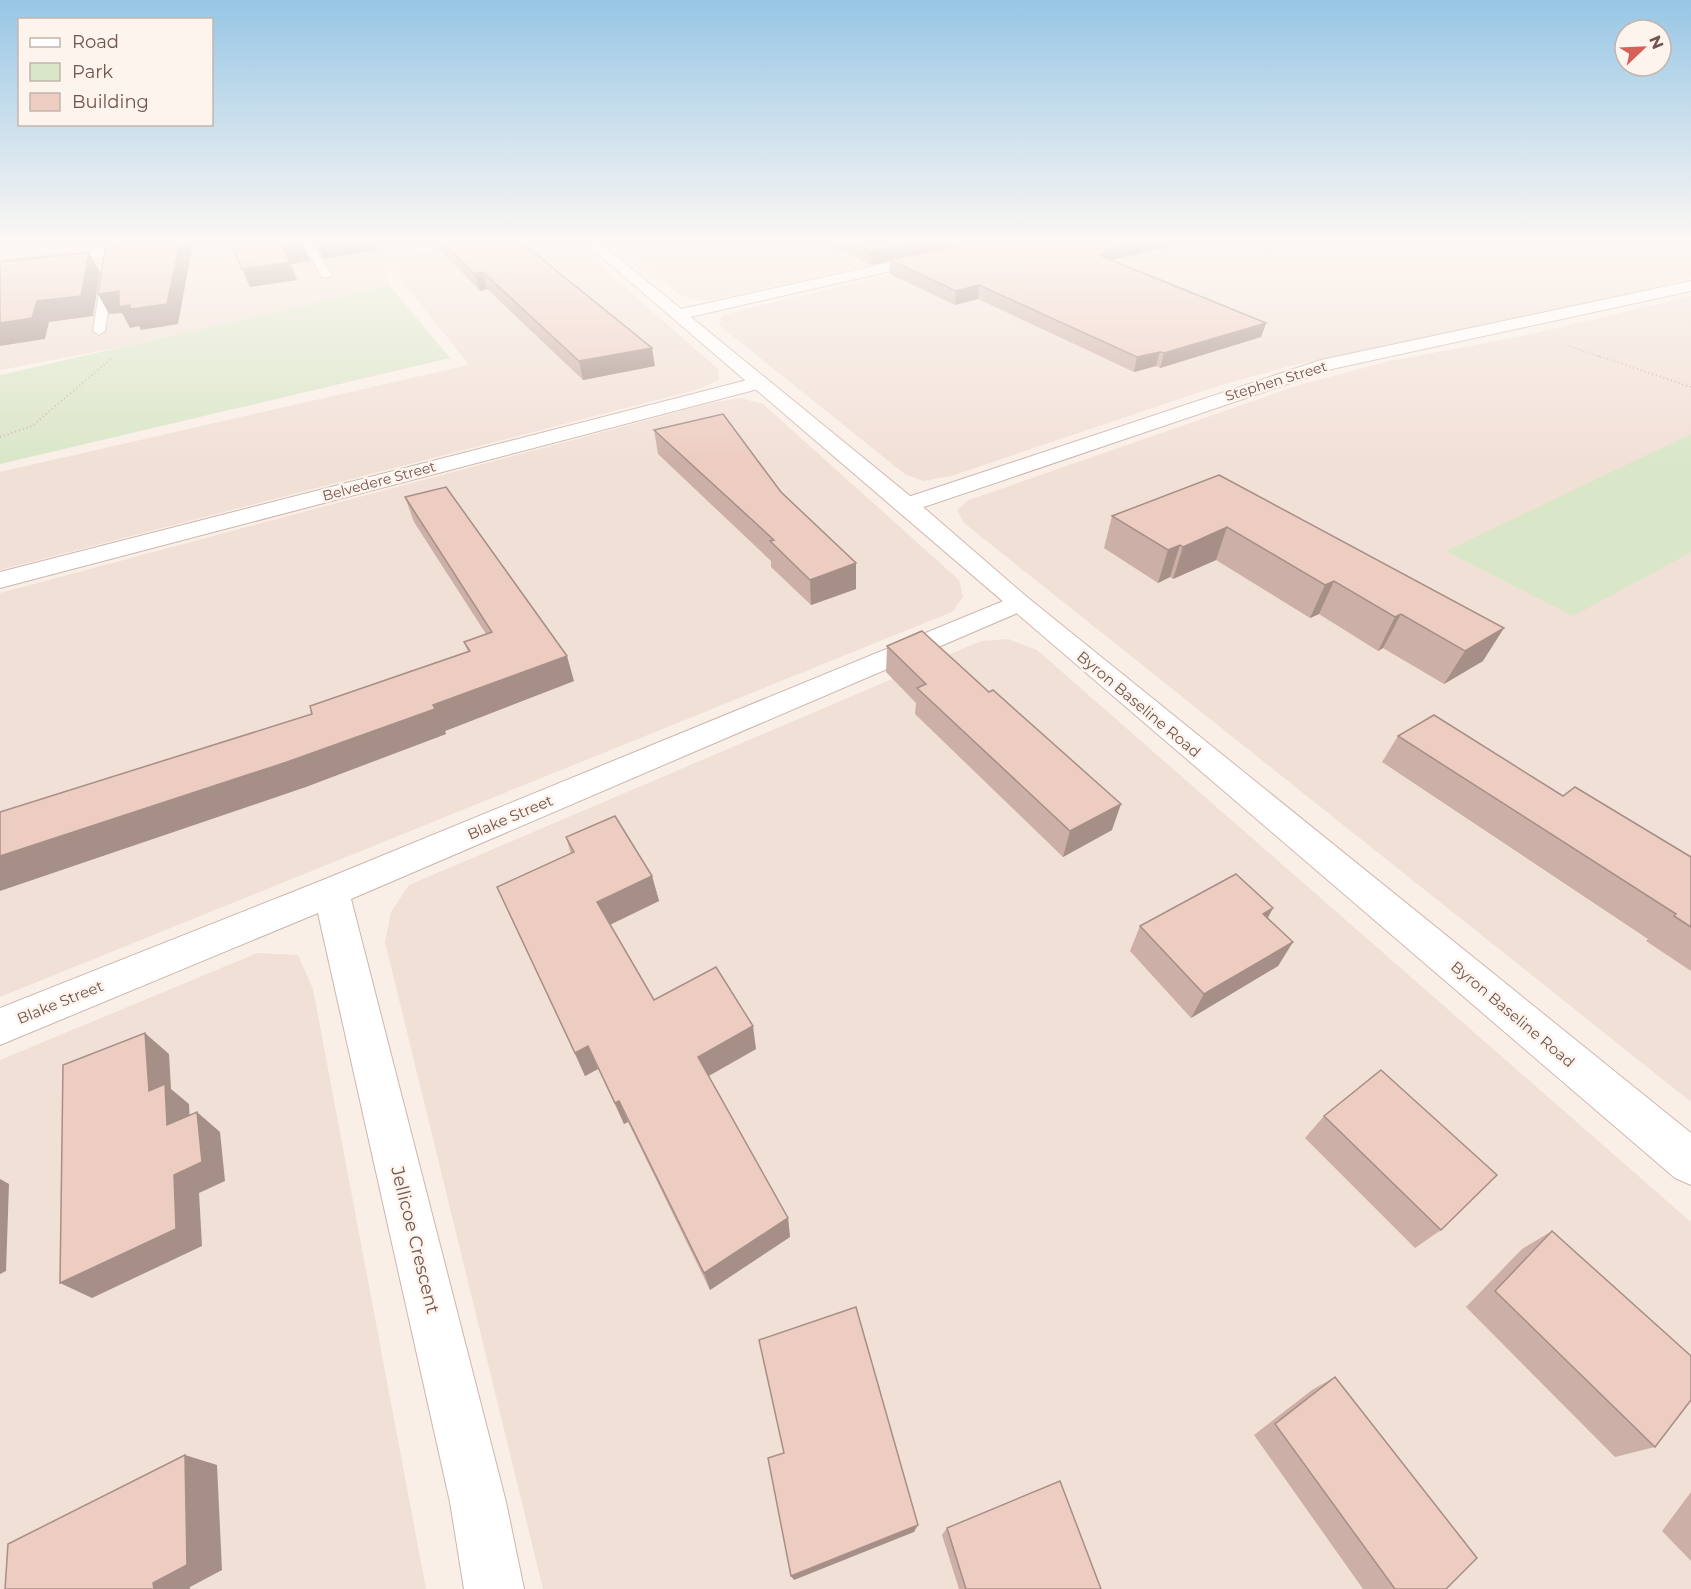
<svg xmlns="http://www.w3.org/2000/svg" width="1691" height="1589" font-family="Montserrat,sans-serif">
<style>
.residential{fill:#f1e0d6}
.green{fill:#d9e6c7}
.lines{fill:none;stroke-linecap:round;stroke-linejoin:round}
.lane-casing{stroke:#cbb6ae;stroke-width:2}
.street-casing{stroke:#cbb6ae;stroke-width:2}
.secondary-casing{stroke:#cfb8af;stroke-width:2}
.path-far1{stroke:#d1afa5;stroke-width:1.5;stroke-dasharray:1 2;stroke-linecap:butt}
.path{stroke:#d1afa5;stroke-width:2;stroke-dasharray:1 3;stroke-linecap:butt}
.lane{fill:#fff;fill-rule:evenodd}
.street{fill:#fff;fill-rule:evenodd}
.secondary{fill:#fff;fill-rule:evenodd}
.wall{fill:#ccafa6}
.shaded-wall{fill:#a68f87}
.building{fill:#edccc1;stroke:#a68f87;stroke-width:1.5}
.labels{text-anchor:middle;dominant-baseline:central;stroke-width:5;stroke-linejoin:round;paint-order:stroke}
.far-street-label{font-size:14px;fill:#71554e;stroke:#fdf4ed}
.street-label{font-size:15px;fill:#71554e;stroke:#fdf4ed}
.near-street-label{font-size:18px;fill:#71554e;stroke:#fdf4ed}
</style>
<rect width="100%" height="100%" fill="#faefe7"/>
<!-- residential -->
<g class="residential">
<path d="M 0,242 L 109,242 L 0,255 Z"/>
<path d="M 235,242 L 387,242 L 395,253 L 388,257 L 478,242 L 573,242 L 718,369 L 719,380 L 699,389 L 0,570 L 0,472 L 469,365 L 385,259 L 390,286 L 127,346 L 0,370 L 0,276 Z"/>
<path d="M 618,242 L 982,242 L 711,300 L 693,300 L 678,294 Z"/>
<path d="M 1034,242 L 1691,242 L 1691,277 L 1653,289 L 1290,366 L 1218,386 L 951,476 L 924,481 L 906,475 L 719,325 L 722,316 L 740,310 Z"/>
<path d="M 1691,296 L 1691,1102 L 964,523 L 957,510 L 969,500 L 1299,385 L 1390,361 L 1532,334 Z"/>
<path d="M 740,398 L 763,404 L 959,580 L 963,597 L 952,612 L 0,997 L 0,593 L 711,403 Z"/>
<path d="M 1008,639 L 1037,650 L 1691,1222 L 1691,1589 L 543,1589 L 385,942 L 391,912 L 409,885 L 981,641 Z"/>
<path d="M 257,953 L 298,955 L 313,989 L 426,1589 L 0,1589 L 0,1060 Z"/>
</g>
<!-- green -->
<g class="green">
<path d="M 387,242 L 466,242 L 395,253 Z"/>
<path d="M 390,286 L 450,358 L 0,464 L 0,375 Z"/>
<path d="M 1691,434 L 1691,552 L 1573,616 L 1446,551 Z"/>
</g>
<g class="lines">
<defs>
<g id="lane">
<path d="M 301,242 L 311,242 L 332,275 L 330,277 L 322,277 Z"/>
<path d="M 108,270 L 114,273 L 105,331 L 99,335 L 93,331 L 102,273 Z"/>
</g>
<g id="street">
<path d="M 983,242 L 1007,242 L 1000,246 L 681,319 L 673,314 L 681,309 Z"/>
<path d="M 1691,281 L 1691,291 L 1332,369 L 915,510 L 899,510 L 895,505 L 899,500 L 1321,360 Z"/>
<path d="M 759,377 L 769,383 L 766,387 L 0,588 L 0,572 Z"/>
<path d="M 1018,595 L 1027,597 L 1031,603 L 1027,609 L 351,899 L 506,1502 L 524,1589 L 464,1589 L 450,1502 L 318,913 L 0,1045 L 0,1008 L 318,882 Z"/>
</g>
<g id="secondary">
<path d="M 154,242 L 191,242 L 184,246 L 0,271 L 0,261 Z"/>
<path d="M 584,242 L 599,242 L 915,500 L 1027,597 L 1691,1133 L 1691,1185 L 1675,1178 Z"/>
</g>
</defs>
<!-- lane casing -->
<use href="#lane" class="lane-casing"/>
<!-- street casing -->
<use href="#street" class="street-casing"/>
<!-- secondary casing -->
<use href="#secondary" class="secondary-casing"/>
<!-- path-far1 -->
<path class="path-far1" d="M 1569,346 L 1603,358"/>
<!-- path -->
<g class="path">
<path d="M 1599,356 L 1691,387"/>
<path d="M 0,437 L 32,426 L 112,358"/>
</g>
<!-- lane -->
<use href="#lane" class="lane"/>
<!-- street -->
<use href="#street" class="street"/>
<!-- secondary -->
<use href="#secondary" class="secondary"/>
</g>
<!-- wall -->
<g class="wall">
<path d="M 313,242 L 375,242 L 378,250 L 324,259 Z"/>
<path d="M 435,242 L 521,242 L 655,366 L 583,380 L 487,289 L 480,291 L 437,247 Z"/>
<path d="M 824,242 L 975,242 L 871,265 Z"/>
<path d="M 975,242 L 1187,242 L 1112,260 L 1266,323 L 1261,337 L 1160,368 L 1156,366 L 1134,372 L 978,299 L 955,305 L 890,274 L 890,260 Z"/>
<path d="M 654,430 L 781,492 L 856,589 L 811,605 L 771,567 L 771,561 L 658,454 Z"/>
<path d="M 1219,475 L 1483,661 L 1444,684 L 1383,648 L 1378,651 L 1319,614 L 1310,618 L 1216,560 L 1173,579 L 1170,577 L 1158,583 L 1104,548 L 1112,516 Z"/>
<path d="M 405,497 L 574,681 L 445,731 L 446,734 L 303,788 L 312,714 L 468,652 L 464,642 L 486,634 L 414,522 Z"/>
<path d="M 887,646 L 1112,830 L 1063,857 L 915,714 L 916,703 L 886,672 Z"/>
<path d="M 1398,736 L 1563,796 L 1691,857 L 1691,971 L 1646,941 L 1648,939 L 1382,762 Z"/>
<path d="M 566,837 L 652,876 L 659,901 L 610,925 L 654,1000 L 756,1049 L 709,1076 L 788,1218 L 790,1237 L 710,1290 L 628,1122 L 624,1124 L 598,1069 L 585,1076 L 497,887 L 571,854 Z"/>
<path d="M 1273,908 L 1268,918 L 1293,942 L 1278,966 L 1191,1018 L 1130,951 L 1140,926 Z"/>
<path d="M 1324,1116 L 1441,1230 L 1415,1248 L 1305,1138 Z"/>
<path d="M 1552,1231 L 1655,1447 L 1615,1457 L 1466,1307 L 1522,1249 Z"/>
<path d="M 1335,1377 L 1446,1589 L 1363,1589 L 1254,1435 L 1312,1390 Z"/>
<path d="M 1691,1492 L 1691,1561 L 1662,1531 Z"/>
<path d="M 947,1528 L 1101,1589 L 959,1589 L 942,1535 Z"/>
</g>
<!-- shaded-wall -->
<g class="shaded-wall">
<path d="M 180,242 L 192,242 L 193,243 L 178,324 L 141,330 L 139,326 L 130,328 L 122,313 L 109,314 L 98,294 L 119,291 L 130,305 Z"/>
<path d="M 318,242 L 375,242 L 378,250 L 324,259 Z"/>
<path d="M 918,242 L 975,242 L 871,265 L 871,252 Z"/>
<path d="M 1138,242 L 1187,242 L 1108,261 L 1099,255 L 1104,250 Z"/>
<path d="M 303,243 L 310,261 L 291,264 L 297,280 L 250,287 L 242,269 L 282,246 Z"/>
<path d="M 89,252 L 100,272 L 93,316 L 49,322 L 45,339 L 0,346 L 0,323 Z"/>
<path d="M 483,272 L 487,289 L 480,291 L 475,274 Z"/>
<path d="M 979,285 L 978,299 L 955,305 L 956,291 Z"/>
<path d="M 1266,323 L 1261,337 L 1160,368 L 1164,353 Z"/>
<path d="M 652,348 L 655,366 L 583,380 L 579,361 Z"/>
<path d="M 1160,352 L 1156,366 L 1134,372 L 1137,357 Z"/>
<path d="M 1227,527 L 1216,560 L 1173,579 L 1183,547 Z"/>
<path d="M 1180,545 L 1170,577 L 1158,583 L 1168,550 Z"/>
<path d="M 856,563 L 856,589 L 811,605 L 810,580 Z"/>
<path d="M 1334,581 L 1319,614 L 1310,618 L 1325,585 Z"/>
<path d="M 1401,614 L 1383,648 L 1378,651 L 1395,617 Z"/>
<path d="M 1504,628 L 1483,661 L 1444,684 L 1465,651 Z"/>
<path d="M 567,656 L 574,681 L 445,731 L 446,734 L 303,788 L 0,891 L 0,856 L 433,705 Z"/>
<path d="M 1121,804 L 1112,830 L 1063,857 L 1070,831 Z"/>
<path d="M 652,876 L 659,901 L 605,927 L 597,902 Z"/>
<path d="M 1273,908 L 1259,933 L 1263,914 Z"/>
<path d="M 1293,942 L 1278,966 L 1191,1018 L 1204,994 Z"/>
<path d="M 753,1026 L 756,1049 L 703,1079 L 698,1057 Z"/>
<path d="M 145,1033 L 169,1054 L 171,1089 L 189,1104 L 191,1144 L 167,1125 L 149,1091 Z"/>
<path d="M 588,1046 L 598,1069 L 585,1076 L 575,1053 Z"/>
<path d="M 619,1101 L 628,1122 L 624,1124 L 615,1103 Z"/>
<path d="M 197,1112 L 220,1132 L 225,1181 L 199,1193 L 202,1246 L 92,1298 L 60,1283 L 174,1175 Z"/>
<path d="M 0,1179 L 9,1184 L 6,1271 L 0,1274 Z"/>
<path d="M 788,1218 L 790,1237 L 710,1290 L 704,1273 Z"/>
<path d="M 185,1455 L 217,1465 L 222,1570 L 190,1587 L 190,1589 L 154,1589 L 153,1583 Z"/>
<path d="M 918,1525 L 914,1532 L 794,1580 L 791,1576 Z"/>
</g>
<!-- building -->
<g class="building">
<path d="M 114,242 L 180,242 L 167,304 L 130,309 L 130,305 L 119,307 L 119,291 L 98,294 L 105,250 L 114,249 Z"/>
<path d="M 230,242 L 302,242 L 303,243 L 282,246 L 290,262 L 242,269 Z"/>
<path d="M 442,242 L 521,242 L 652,348 L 579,361 L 483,272 L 475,274 Z"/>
<path d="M 850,242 L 918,242 L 871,252 Z"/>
<path d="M 975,242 L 1138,242 L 1104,250 L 1110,252 L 1099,255 L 1266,323 L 1164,353 L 1160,352 L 1137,357 L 979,285 L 956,291 L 890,260 Z"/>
<path d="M 89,252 L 81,296 L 37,301 L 32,318 L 0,323 L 0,262 Z"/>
<path d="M 723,414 L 781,492 L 856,563 L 810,580 L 770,541 L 774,540 L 654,430 Z"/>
<path d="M 1219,475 L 1504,628 L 1465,651 L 1401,614 L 1395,617 L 1334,581 L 1325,585 L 1227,527 L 1183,547 L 1180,545 L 1168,550 L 1112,516 Z"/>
<path d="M 446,487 L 567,656 L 433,705 L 435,709 L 287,762 L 0,856 L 0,812 L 312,714 L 310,706 L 470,651 L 464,642 L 492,632 L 405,497 Z"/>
<path d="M 922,631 L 989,692 L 993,690 L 1121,804 L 1070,831 L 917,688 L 926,684 L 887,646 Z"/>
<path d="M 1434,715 L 1563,796 L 1575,787 L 1691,857 L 1691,927 L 1674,916 L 1676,914 L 1398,736 Z"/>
<path d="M 615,816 L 652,876 L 597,902 L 654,1000 L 716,967 L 753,1026 L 698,1057 L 788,1218 L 704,1273 L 619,1101 L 615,1103 L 588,1046 L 575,1053 L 497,887 L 574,852 L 566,837 Z"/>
<path d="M 1236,874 L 1273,908 L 1263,914 L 1293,942 L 1204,994 L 1140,926 Z"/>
<path d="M 145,1033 L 149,1091 L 165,1084 L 167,1125 L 197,1112 L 202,1162 L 174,1175 L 176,1229 L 60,1283 L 63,1065 Z"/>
<path d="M 1381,1070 L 1497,1175 L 1441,1230 L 1324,1116 Z"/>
<path d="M 1552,1231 L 1691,1356 L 1691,1400 L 1655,1447 L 1495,1291 Z"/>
<path d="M 856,1307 L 918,1525 L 791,1576 L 768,1458 L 784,1453 L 759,1340 Z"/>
<path d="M 1335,1377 L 1477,1558 L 1446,1589 L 1395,1589 L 1275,1424 Z"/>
<path d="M 185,1455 L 187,1565 L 153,1583 L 154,1589 L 5,1589 L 8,1544 Z"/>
<path d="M 1060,1481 L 1101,1589 L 966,1589 L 947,1528 Z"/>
</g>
<!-- sky -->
<linearGradient id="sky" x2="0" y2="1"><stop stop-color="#97c6e5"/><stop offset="0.52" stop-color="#fdf8f4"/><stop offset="1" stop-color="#fdf8f4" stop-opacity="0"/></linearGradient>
<rect width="1691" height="464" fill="url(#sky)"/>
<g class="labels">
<!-- far-street labels -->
<g class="far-street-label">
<text transform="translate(1276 381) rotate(-17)">Stephen Street</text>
<text transform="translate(379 481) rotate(-15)">Belvedere Street</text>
</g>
<!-- street labels -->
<g class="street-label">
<text transform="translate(1139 704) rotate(40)">Byron Baseline Road</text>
<text transform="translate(510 817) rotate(-23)">Blake Street</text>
<text transform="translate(60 1002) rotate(-22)">Blake Street</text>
<text transform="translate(1513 1014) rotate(40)">Byron Baseline Road</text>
</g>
<!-- near-street labels -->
<g class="near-street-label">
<text transform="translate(415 1240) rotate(76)">Jellicoe Crescent</text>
</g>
</g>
<!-- legend -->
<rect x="18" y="18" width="195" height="108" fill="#fdf4ed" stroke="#c5b4ad" stroke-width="1.5"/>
<rect x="30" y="38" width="30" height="9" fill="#ffffff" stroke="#c5b4ad" stroke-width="1.5"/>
<text x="72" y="48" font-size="18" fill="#71554e">Road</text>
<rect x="30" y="63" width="30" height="18" fill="#d9e6c7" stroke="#c5b4ad" stroke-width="1.5"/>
<text x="72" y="78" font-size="18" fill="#71554e">Park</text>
<rect x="30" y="93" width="30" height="18" fill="#edccc1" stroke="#c5b4ad" stroke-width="1.5"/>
<text x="72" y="108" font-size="18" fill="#71554e">Building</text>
<!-- north arrow -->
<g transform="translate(1643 48) rotate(67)"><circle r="28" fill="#fdf4ed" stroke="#c5b4ad" stroke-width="1.5"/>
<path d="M0-4.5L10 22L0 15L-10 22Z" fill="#d76059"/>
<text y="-9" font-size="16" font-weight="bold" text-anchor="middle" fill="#71554e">N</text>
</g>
</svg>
